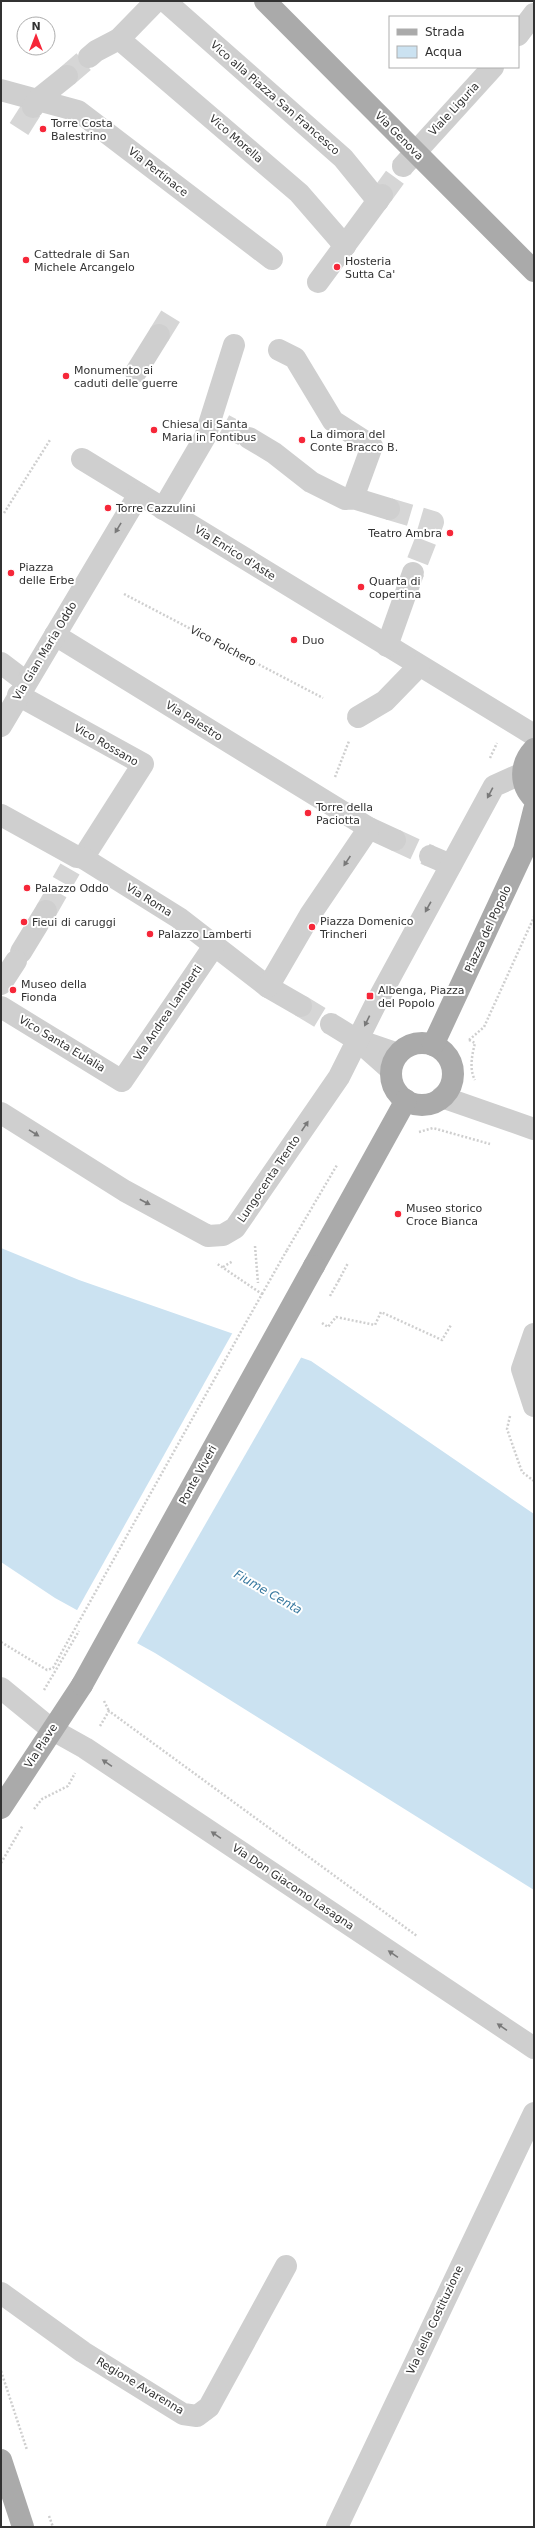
<svg xmlns="http://www.w3.org/2000/svg" width="535" height="2528" font-family="'DejaVu Sans',sans-serif">
<style>
.water{fill:#cbe2f1}
.pier{fill:#fff}
.lines{fill:none;stroke-linecap:round;stroke-linejoin:round}
.minor-tunnel{stroke:#d6d6d6;stroke-width:22;stroke-dasharray:22 11;stroke-linecap:butt}
.path{stroke:#cfcfcf;stroke-width:2.5;stroke-dasharray:2 2;stroke-linecap:butt}
.minor{stroke:#cfcfcf;stroke-width:22}
.major{stroke:#aaa;stroke-width:22}
.path-bridge{stroke:#cfcfcf;stroke-width:2.5;stroke-dasharray:2 2;stroke-linecap:butt}
.major-bridge{stroke:#aaa;stroke-width:22}
.oneway{fill:#797979}
.poi-dot{fill:#f62739;stroke:#fff;stroke-width:1.5}
.labels{text-anchor:middle;dominant-baseline:central;stroke-width:4;stroke-linejoin:round;paint-order:stroke}
.street-label{font-size:11px;fill:#323232;stroke:#fff}
.poi-label{font-size:11px;fill:#323232;stroke:#fff;text-anchor:start}
.water-label{font-size:12px;font-style:italic;fill:#36779e;stroke:#fff}
</style>
<rect width="100%" height="100%" fill="#fff"/>
<!-- water -->
<path class="water" d="M 1,1248 L 79,1280 L 311,1361 L 534,1514 L 534,1890 L 155,1653 L 55,1598 L 1,1562 Z"/>
<!-- pier -->
<path class="pier" d="M 233,1332 L 302,1356 L 136,1645 L 76,1612 Z"/>
<g class="lines">
<!-- minor-tunnel -->
<g class="minor-tunnel">
<path d="M 67,76 L 89,57"/>
<path d="M 19,129 L 33,107"/>
<path d="M 382,195 L 403,166"/>
<path d="M 159,335 L 172,314"/>
<path d="M 224,425 L 249,438"/>
<path d="M 389,509 L 433,522 L 413,573"/>
<path d="M 395,840 L 430,856"/>
<path d="M 46,911 L 70,869"/>
<path d="M 301,1006 L 331,1024"/>
</g>
<!-- path -->
<g class="path">
<path d="M 4,513 L 50,440"/>
<path d="M 124,594 L 323,698"/>
<path d="M 490,758 L 497,743"/>
<path d="M 335,777 L 349,741"/>
<path d="M 469,1040 L 484,1027 L 534,917"/>
<path d="M 469,1040 L 475,1043 C 472,1055 469,1069 475,1080"/>
<path d="M 419,1132 L 433,1128 L 490,1144"/>
<path d="M 255,1246 L 258,1283"/>
<path d="M 287,1250 L 337,1165"/>
<path d="M 223,1267 L 233,1261"/>
<path d="M 339,1280 L 348,1263"/>
<path d="M 322,1323 L 328,1327 L 336,1317 L 375,1325 L 381,1312 L 442,1340 L 451,1325"/>
<path d="M 510,1416 L 507,1429 L 522,1472 L 534,1481"/>
<path d="M 1,1642 L 47,1670 L 53,1668 L 262,1294 L 216,1263"/>
<path d="M 44,1690 L 79,1631"/>
<path d="M 104,1701 L 109,1711"/>
<path d="M 100,1726 L 109,1711 L 417,1936"/>
<path d="M 34,1809 L 42,1799 L 68,1786 L 75,1773"/>
<path d="M 1,1863 L 23,1825"/>
<path d="M 1,2371 L 27,2450"/>
<path d="M 49,2516 L 53,2527"/>
</g>
<!-- minor -->
<g class="minor">
<path d="M 165,1 L 343,158 L 378,201"/>
<path d="M 518,35 L 534,14"/>
<path d="M 119,39 L 299,193 L 345,246"/>
<path d="M 89,57 L 96,51 L 119,39 L 156,1"/>
<path d="M 1,90 L 78,111 L 272,259"/>
<path d="M 33,107 L 37,100 L 67,76"/>
<path d="M 403,166 L 493,67"/>
<path d="M 318,282 L 382,195"/>
<path d="M 279,350 L 295,358 L 333,421 L 372,446 L 353,498"/>
<path d="M 136,372 L 159,335"/>
<path d="M 249,438 L 274,453 L 311,482 L 345,499 L 353,498 L 389,509"/>
<path d="M 82,459 L 534,735"/>
<path d="M 163,509 L 205,437 L 234,345"/>
<path d="M 55,635 L 369,828 L 395,840"/>
<path d="M 387,646 L 413,573"/>
<path d="M 1,663 L 26,682"/>
<path d="M 18,695 L 143,764 L 83,858"/>
<path d="M 358,717 L 385,701 L 419,666"/>
<path d="M 1,726 L 139,494"/>
<path d="M 1,815 L 77,857 L 83,858 L 179,918 L 268,987 L 301,1006"/>
<path d="M 430,856 L 451,865"/>
<path d="M 21,952 L 46,911"/>
<path d="M 1,984 L 16,961"/>
<path d="M 268,987 L 310,915 L 369,828"/>
<path d="M 1,1007 L 122,1081 L 214,946"/>
<path d="M 331,1024 L 357,1040 L 398,1054"/>
<path d="M 364,1046 L 391,1070"/>
<path d="M 442,1097 L 534,1129"/>
<path d="M 1,1113 L 125,1191 L 208,1236 L 223,1235 L 235,1228 L 339,1077 L 375,1005 L 494,786 L 523,773"/>
<path d="M 534,1334 L 522,1369 L 534,1406"/>
<path d="M 1,1688 L 51,1729 L 85,1748 L 534,2048"/>
<path d="M 1,2293 L 83,2352 L 183,2414 L 197,2416 L 209,2407 L 286,2266"/>
<path d="M 337,2527 L 534,2113"/>
</g>
<!-- major -->
<g class="major">
<path d="M 265,1 L 534,271"/>
<path d="M 534,749 C 520,764 519,784 534,799"/>
<circle cx="422" cy="1074" r="31"/>
<path d="M 433,1045 L 524,850 L 534,810"/>
<path d="M 314,1266 L 406,1100"/>
<path d="M 1,1808 L 82,1685"/>
<path d="M 1,2460 L 23,2527"/>
</g>
<!-- path-bridge -->
<g class="path-bridge">
<path d="M 262,1294 L 287,1250"/>
<path d="M 330,1296 L 339,1280"/>
</g>
<!-- major-bridge -->
<path class="major-bridge" d="M 82,1685 L 314,1266"/>
</g>
<!-- one-way arrows -->
<defs><path id="oneway-solid" d="M-6-.8H1V-3.2L6.5 0L1 3.2V.8H-6Z"/></defs>
<g class="oneway">
<use href="#oneway-solid" transform="translate(118 528) rotate(121)"/>
<use href="#oneway-solid" transform="translate(490 793) rotate(118)"/>
<use href="#oneway-solid" transform="translate(347 861) rotate(124)"/>
<use href="#oneway-solid" transform="translate(428 907) rotate(119)"/>
<use href="#oneway-solid" transform="translate(367 1021) rotate(116)"/>
<use href="#oneway-solid" transform="translate(305 1126) rotate(-56)"/>
<use href="#oneway-solid" transform="translate(34 1133) rotate(32)"/>
<use href="#oneway-solid" transform="translate(145 1202) rotate(28)"/>
<use href="#oneway-solid" transform="translate(107 1763) rotate(-146)"/>
<use href="#oneway-solid" transform="translate(216 1835) rotate(-146)"/>
<use href="#oneway-solid" transform="translate(393 1954) rotate(-146)"/>
<use href="#oneway-solid" transform="translate(502 2027) rotate(-146)"/>
</g>
<!-- markers -->
<g class="poi-dot">
<circle cx="43" cy="129" r="4"/>
<circle cx="26" cy="260" r="4"/>
<circle cx="337" cy="267" r="4"/>
<circle cx="66" cy="376" r="4"/>
<circle cx="154" cy="430" r="4"/>
<circle cx="302" cy="440" r="4"/>
<circle cx="108" cy="508" r="4"/>
<circle cx="450" cy="533" r="4"/>
<circle cx="11" cy="573" r="4"/>
<circle cx="361" cy="587" r="4"/>
<circle cx="294" cy="640" r="4"/>
<circle cx="308" cy="813" r="4"/>
<circle cx="27" cy="888" r="4"/>
<circle cx="24" cy="922" r="4"/>
<circle cx="312" cy="927" r="4"/>
<circle cx="150" cy="934" r="4"/>
<circle cx="13" cy="990" r="4"/>
<rect x="366" y="992" width="8" height="8" rx="2"/>
<circle cx="398" cy="1214" r="4"/>
</g>
<g class="labels">
<!-- street labels -->
<g class="street-label">
<text transform="translate(275 98) rotate(41)">Vico alla Piazza San Francesco</text>
<text transform="translate(454 109) rotate(-47)">Viale Liguria</text>
<text transform="translate(399 136) rotate(45)">Via Genova</text>
<text transform="translate(236 139) rotate(41)">Vico Morella</text>
<text transform="translate(158 172) rotate(38)">Via Pertinace</text>
<text transform="translate(235 553) rotate(32)">Via Enrico d'Aste</text>
<text transform="translate(223 646) rotate(28)">Vico Folchero</text>
<text transform="translate(45 651) rotate(-59)">Via Gian Maria Oddo</text>
<text transform="translate(194 721) rotate(32)">Via Palestro</text>
<text transform="translate(106 745) rotate(30)">Vico Rossano</text>
<text transform="translate(149 900) rotate(32)">Via Roma</text>
<text transform="translate(488 929) rotate(-65)">Piazza del Popolo</text>
<text transform="translate(168 1013) rotate(-56)">Via Andrea Lamberti</text>
<text transform="translate(62 1044) rotate(31)">Vico Santa Eulalia</text>
<text transform="translate(269 1179) rotate(-56)">Lungocenta Trento</text>
<text transform="translate(198 1475) rotate(-61)">Ponte Viveri</text>
<text transform="translate(41 1746) rotate(-57)">Via Piave</text>
<text transform="translate(293 1887) rotate(34)">Via Don Giacomo Lasagna</text>
<text transform="translate(435 2320) rotate(-65)">Via della Costituzione</text>
<text transform="translate(140 2386) rotate(31)">Regione Avarenna</text>
</g>
<!-- poi labels -->
<g class="poi-label">
<text x="51" y="123">Torre Costa<tspan x="51" dy="13">Balestrino</tspan></text>
<text x="34" y="254">Cattedrale di San<tspan x="34" dy="13">Michele Arcangelo</tspan></text>
<text x="345" y="261">Hosteria<tspan x="345" dy="13">Sutta Ca'</tspan></text>
<text x="74" y="370">Monumento ai<tspan x="74" dy="13">caduti delle guerre</tspan></text>
<text x="162" y="424">Chiesa di Santa<tspan x="162" dy="13">Maria in Fontibus</tspan></text>
<text x="310" y="434">La dimora del<tspan x="310" dy="13">Conte Bracco B.</tspan></text>
<text x="116" y="508">Torre Cazzulini</text>
<text x="442" y="533" text-anchor="end">Teatro Ambra</text>
<text x="19" y="567">Piazza<tspan x="19" dy="13">delle Erbe</tspan></text>
<text x="369" y="581">Quarta di<tspan x="369" dy="13">copertina</tspan></text>
<text x="302" y="640">Duo</text>
<text x="316" y="807">Torre della<tspan x="316" dy="13">Paciotta</tspan></text>
<text x="35" y="888">Palazzo Oddo</text>
<text x="320" y="921">Piazza Domenico<tspan x="320" dy="13">Trincheri</tspan></text>
<text x="32" y="922">Fieui di caruggi</text>
<text x="158" y="934">Palazzo Lamberti</text>
<text x="21" y="984">Museo della<tspan x="21" dy="13">Fionda</tspan></text>
<text x="378" y="990">Albenga, Piazza<tspan x="378" dy="13">del Popolo</tspan></text>
<text x="406" y="1208">Museo storico<tspan x="406" dy="13">Croce Bianca</tspan></text>
</g>
<!-- water labels -->
<g class="water-label">
<text transform="translate(268 1592) rotate(30)">Fiume Centa</text>
</g>
</g>
<!-- border -->
<rect width="535" height="2528" fill="none" stroke="#323232" stroke-width="4"/>
<!-- legend -->
<rect x="389" y="16" width="130" height="52" fill="#ffffff" stroke="#adadad"/>
<rect x="397" y="29" width="20" height="6" fill="#aaaaaa" stroke="#adadad"/>
<text x="425" y="36" font-size="12" fill="#323232">Strada</text>
<rect x="397" y="46" width="20" height="12" fill="#cbe2f1" stroke="#adadad"/>
<text x="425" y="56" font-size="12" fill="#323232">Acqua</text>
<!-- north arrow -->
<g transform="translate(36 36)"><circle r="19" fill="#ffffff" stroke="#adadad"/>
<path d="M0-3L7 15L0 10L-7 15Z" fill="#f62739"/>
<text y="-6" font-size="11" font-weight="bold" text-anchor="middle" fill="#323232">N</text>
</g>
</svg>
